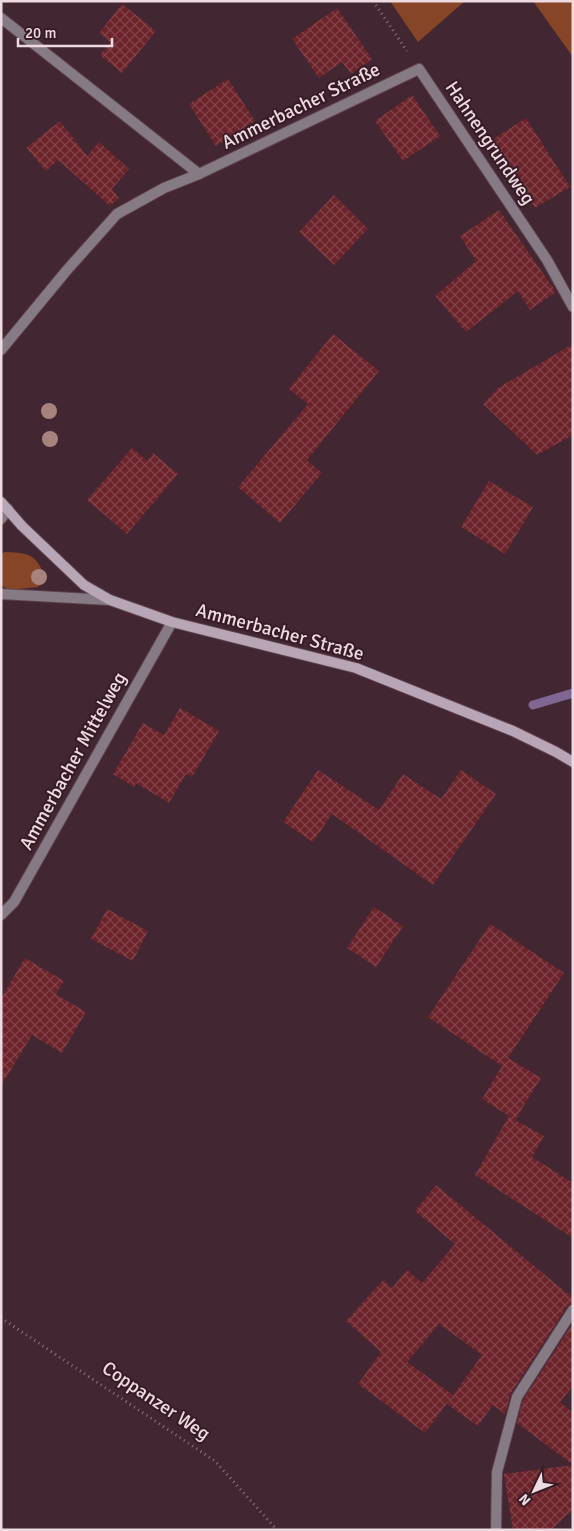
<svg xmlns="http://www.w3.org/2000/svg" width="574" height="1531" font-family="Signika,sans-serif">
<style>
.grass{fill:#864526}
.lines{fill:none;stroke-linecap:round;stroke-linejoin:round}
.stream{stroke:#7f6693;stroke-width:9}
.building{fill:url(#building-cross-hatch)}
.minor-casing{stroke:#5e434d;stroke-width:12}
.secondary-casing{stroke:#5e434d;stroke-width:12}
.path{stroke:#8c737c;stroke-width:3;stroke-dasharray:1 4;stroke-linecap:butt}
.minor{stroke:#867b85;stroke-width:10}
.secondary{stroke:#b8a5b6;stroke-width:10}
.tree{fill:#a7837e}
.labels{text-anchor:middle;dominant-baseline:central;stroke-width:4;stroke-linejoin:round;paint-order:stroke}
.street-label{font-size:19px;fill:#eedae1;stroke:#371c27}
</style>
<defs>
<pattern id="building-cross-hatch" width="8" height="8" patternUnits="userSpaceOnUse" patternTransform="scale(1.25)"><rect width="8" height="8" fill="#6c242a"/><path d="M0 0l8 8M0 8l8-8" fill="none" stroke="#814349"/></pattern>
</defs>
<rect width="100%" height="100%" fill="#422631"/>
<!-- grass -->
<g class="grass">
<path d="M 390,1 L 465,1 L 418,42 Z"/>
<path d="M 533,1 L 573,1 L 573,57 Z"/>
<path d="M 5,552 C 31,553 36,554 46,580 L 38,587 L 9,590 L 1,585 L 1,554 Z"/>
</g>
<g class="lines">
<!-- stream -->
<path class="stream" d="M 533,705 L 573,693"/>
</g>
<!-- building -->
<g class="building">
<path d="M 122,4 L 156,31 L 122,73 L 100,55 L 110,42 L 99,33 Z"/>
<path d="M 337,8 L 372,59 L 351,74 L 342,62 L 319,78 L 292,39 Z"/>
<path d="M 228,79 L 255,121 L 216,146 L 189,104 Z"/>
<path d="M 412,95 L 440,136 L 403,161 L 375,121 Z"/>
<path d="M 526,118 L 570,187 L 535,208 L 492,140 Z"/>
<path d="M 60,121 L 87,156 L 99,142 L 129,169 L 112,189 L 119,198 L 110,206 L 58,160 L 46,171 L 26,148 Z"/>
<path d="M 334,195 L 368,229 L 334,265 L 299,232 Z"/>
<path d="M 499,210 L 556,292 L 530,310 L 518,291 L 466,332 L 435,296 L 476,261 L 460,236 Z"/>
<path d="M 333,334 L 379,371 L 307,460 L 322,473 L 280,523 L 238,487 L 308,404 L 289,389 Z"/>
<path d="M 573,344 L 573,435 L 537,455 L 483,404 L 498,388 Z"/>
<path d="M 132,448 L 147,461 L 153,453 L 178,474 L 127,534 L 87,500 Z"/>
<path d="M 489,481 L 533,507 L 505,554 L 461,527 Z"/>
<path d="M 180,708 L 219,731 L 192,777 L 186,774 L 169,803 L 136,783 L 134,787 L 113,774 L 143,723 L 164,735 Z"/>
<path d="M 318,770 L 379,810 L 403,774 L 441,799 L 461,770 L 496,794 L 433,885 L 332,814 L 313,842 L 283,822 Z"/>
<path d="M 374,907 L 403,926 L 376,967 L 347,948 Z"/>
<path d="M 107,909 L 148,931 L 133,961 L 91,939 Z"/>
<path d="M 490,924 L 564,973 L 508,1058 L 541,1078 L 515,1120 L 544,1136 L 532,1157 L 573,1183 L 573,1238 L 475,1175 L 509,1116 L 482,1099 L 502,1066 L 428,1017 Z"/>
<path d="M 25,958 L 64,981 L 56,994 L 86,1012 L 62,1053 L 32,1035 L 1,1086 L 1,998 Z"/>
<path d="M 436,1185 L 573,1298 L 573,1303 L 567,1306 L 511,1393 L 505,1414 L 493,1405 L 478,1426 L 447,1404 L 482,1355 L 439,1324 L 407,1362 L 453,1395 L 425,1433 L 358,1384 L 381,1352 L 346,1321 L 383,1280 L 392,1288 L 407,1270 L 422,1283 L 455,1244 L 415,1211 Z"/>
<path d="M 573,1323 L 573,1386 L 560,1402 L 573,1413 L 573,1465 L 517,1423 L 523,1400 Z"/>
<path d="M 573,1465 L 573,1509 L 551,1530 L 513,1530 L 504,1474 Z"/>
</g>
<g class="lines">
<defs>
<g id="minor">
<path d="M 1,18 L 199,174"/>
<path d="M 1,350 L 67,270 L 117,214 L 164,188 L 199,174 L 419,69 L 547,260 L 573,307"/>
<path d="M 1,519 L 8,509"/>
<path d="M 1,594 L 110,600"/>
<path d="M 1,915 L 14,902 L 172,622"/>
<path d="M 496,1530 L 497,1472 L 517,1397 L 573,1310"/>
</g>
<path id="secondary" d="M 1,502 L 22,526 L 84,585 L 110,600 L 172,622 L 356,668 L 513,731 L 556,752 L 573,762"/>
</defs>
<!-- minor casing -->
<use href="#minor" class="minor-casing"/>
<!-- secondary casing -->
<use href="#secondary" class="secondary-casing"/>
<!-- path -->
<g class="path">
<path d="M 373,1 L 407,51"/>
<path d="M 1,1318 L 215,1461 L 277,1530"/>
</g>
<!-- minor -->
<use href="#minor" class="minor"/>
<!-- secondary -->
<use href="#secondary" class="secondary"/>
</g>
<!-- trees -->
<g class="tree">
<circle cx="49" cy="411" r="8"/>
<circle cx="50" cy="439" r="8"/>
<circle cx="39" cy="577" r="8"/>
</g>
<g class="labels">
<!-- street labels -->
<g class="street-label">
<text transform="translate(301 106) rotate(-26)">Ammerbacher Straße</text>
<text transform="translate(490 143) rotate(56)">Hahnengrundweg</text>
<text transform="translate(280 632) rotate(15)">Ammerbacher Straße</text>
<text transform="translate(73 761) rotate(-61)">Ammerbacher Mittelweg</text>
<text transform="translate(156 1401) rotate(34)">Coppanzer Weg</text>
</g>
</g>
<!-- border -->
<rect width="574" height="1531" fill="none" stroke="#eedae1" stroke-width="5"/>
<!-- north arrow -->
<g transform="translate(534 1491) rotate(227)" stroke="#371c27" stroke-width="4" paint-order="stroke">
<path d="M0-4L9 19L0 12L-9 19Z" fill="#eedae1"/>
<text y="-8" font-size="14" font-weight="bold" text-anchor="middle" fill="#eedae1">N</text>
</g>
<!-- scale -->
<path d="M18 38v8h94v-8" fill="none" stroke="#eedae1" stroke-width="2.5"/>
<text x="25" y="38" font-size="15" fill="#eedae1" stroke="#371c27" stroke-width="4" paint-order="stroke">20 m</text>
</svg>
